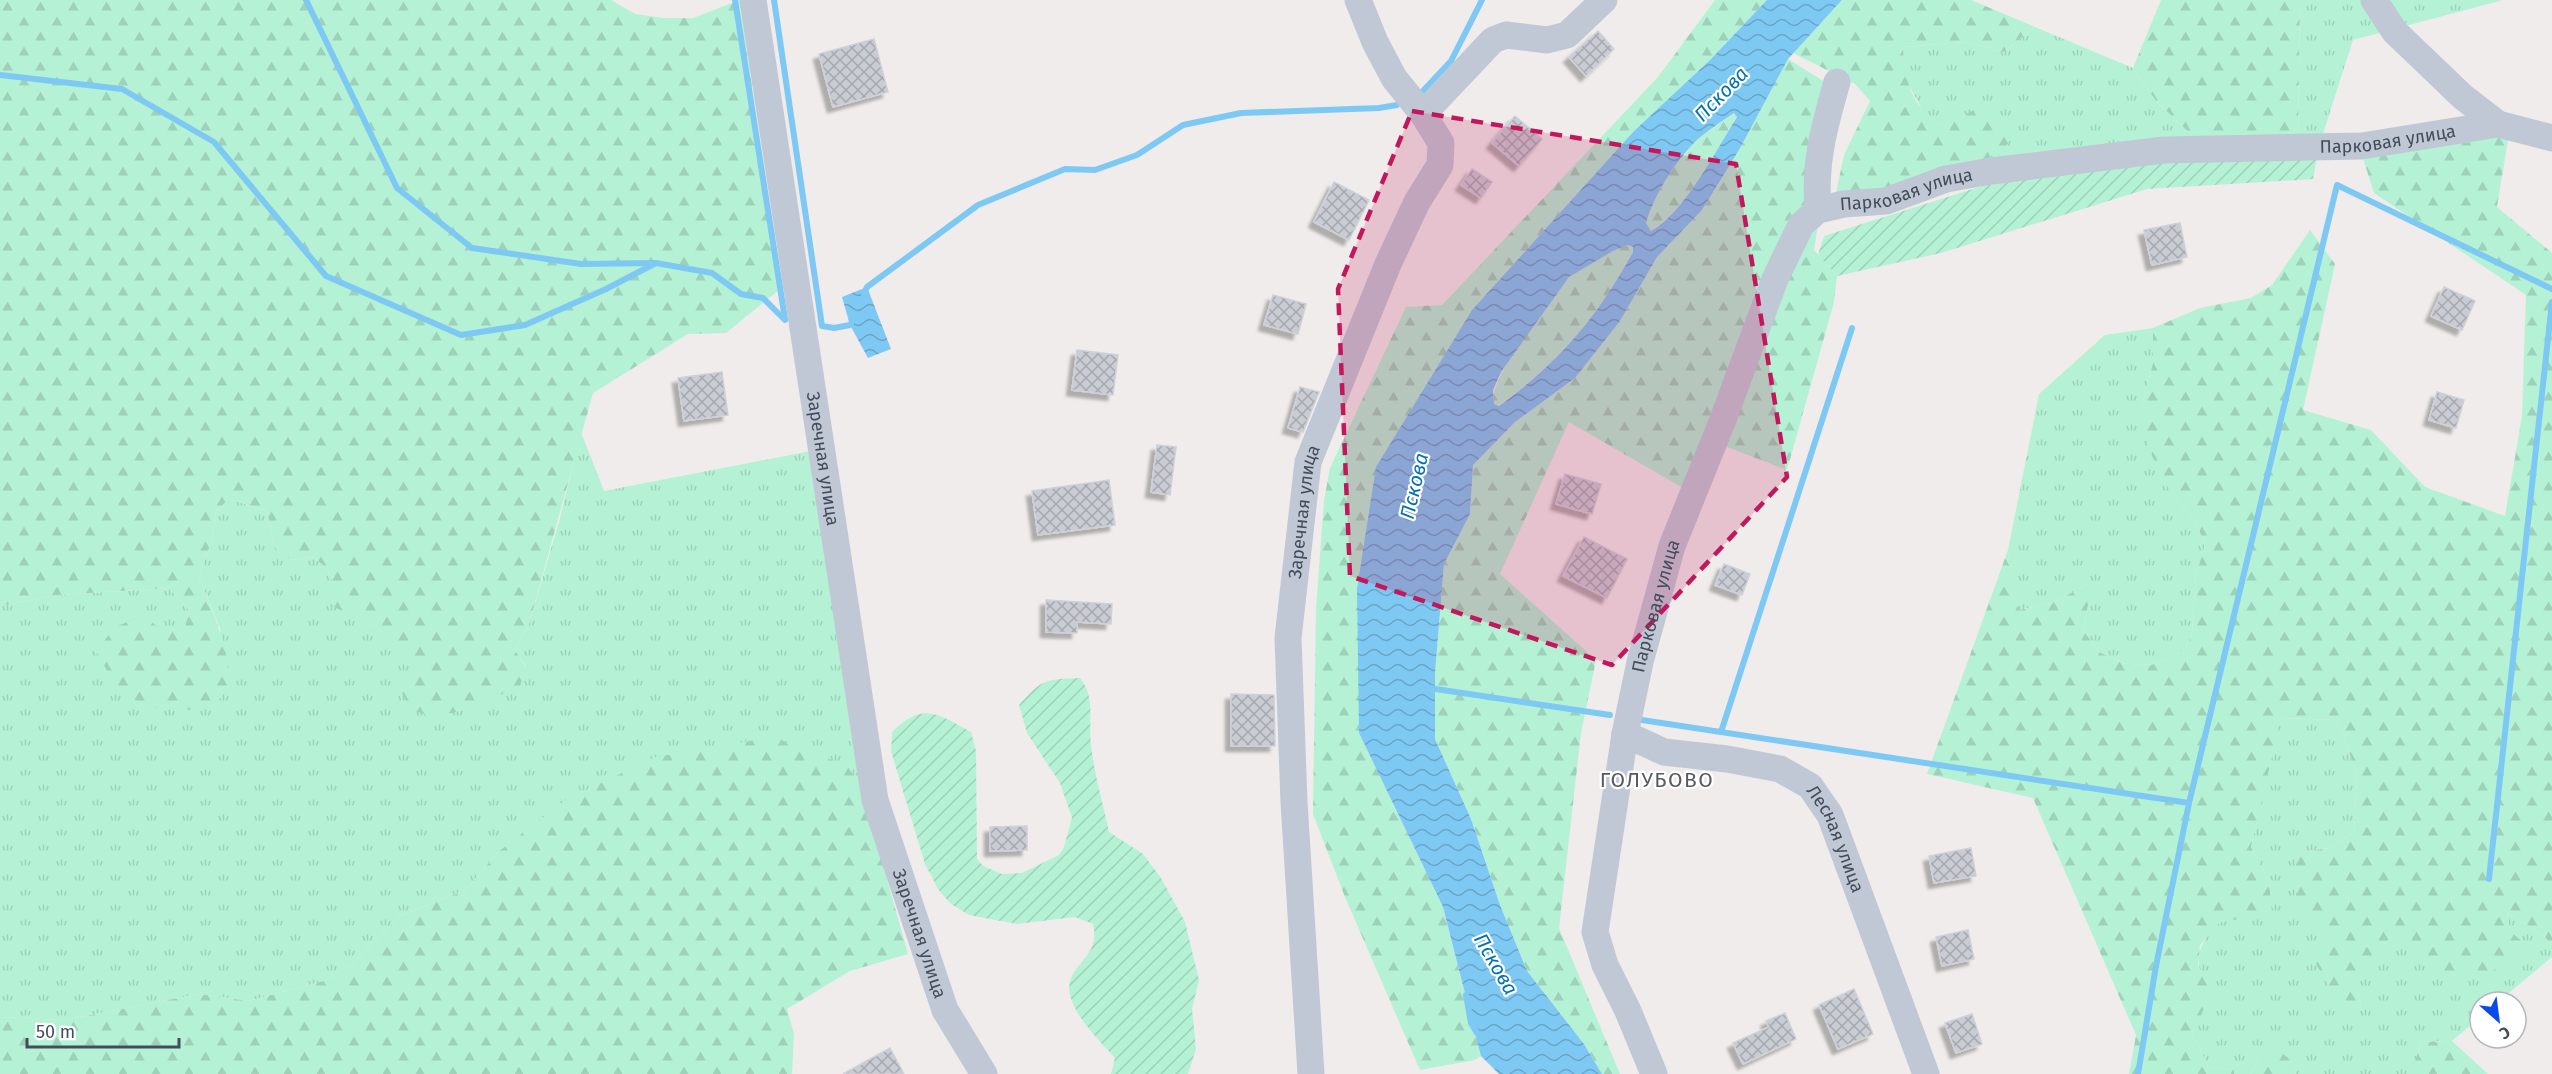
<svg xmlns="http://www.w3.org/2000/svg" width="2552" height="1074" font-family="'Fira Sans',sans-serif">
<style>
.grass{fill:url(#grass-tufts)}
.forest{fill:url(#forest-firs)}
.garden{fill:url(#garden-furrows)}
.water{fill:url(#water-waves);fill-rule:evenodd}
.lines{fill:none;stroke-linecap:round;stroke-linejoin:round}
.stream{stroke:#7ec9f3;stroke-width:6}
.building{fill:url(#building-cross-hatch);stroke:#cfd0d8;stroke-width:1.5;filter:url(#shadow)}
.minor{stroke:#c0c8d5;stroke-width:27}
.marked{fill:#c2185b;fill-opacity:0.2;stroke:#c2185b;stroke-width:4.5;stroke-dasharray:12 8;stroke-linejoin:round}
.labels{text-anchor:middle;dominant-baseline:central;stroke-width:4.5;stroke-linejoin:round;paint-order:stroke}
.street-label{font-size:18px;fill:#434c5b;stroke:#fff}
.water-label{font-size:20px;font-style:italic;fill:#0171b0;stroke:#fff}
.quarter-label{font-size:21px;letter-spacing:1.5px;fill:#585b61;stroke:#fff}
</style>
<defs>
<pattern id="grass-tufts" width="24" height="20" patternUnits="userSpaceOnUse" patternTransform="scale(1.5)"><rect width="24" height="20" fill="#b5f2d5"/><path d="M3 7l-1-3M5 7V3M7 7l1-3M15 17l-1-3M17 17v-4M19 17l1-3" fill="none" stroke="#9dd1b9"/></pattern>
<pattern id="forest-firs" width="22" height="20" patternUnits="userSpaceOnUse" patternTransform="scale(1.5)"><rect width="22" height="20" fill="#b5f2d5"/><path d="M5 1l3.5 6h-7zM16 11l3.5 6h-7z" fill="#9dd1b9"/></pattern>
<pattern id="garden-furrows" width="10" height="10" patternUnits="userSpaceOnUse" patternTransform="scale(1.5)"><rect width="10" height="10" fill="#b5f2d5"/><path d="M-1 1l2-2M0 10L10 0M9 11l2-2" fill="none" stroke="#9dd1b9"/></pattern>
<pattern id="water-waves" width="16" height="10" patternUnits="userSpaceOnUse" patternTransform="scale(1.5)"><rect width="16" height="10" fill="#7ec9f3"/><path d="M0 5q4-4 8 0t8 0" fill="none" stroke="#69a5c8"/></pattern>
<pattern id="building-cross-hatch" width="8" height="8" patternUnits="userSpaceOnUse" patternTransform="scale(1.5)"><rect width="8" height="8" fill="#caccd4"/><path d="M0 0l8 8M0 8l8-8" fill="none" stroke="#a6a8af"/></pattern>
<filter id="shadow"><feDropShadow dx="-5.5" dy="5.5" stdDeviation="1.5" flood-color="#0004"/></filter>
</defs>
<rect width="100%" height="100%" fill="#efeceb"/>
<!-- grass -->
<g class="grass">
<path d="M 2300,0 L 2503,0 L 2353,40 L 2322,137 L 2298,139 Z"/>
<path d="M 2035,27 L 2133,68 L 2156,101 L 2197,140 L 1998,165 L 1925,114 L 1905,79 L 1903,47 L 1965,42 L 2004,52 Z"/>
<path d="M 2153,328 L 2153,363 L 2142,406 L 2153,458 L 2177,501 L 2195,520 L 2205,545 L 2196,575 L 2192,633 L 2185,650 L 2149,666 L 2123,663 L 2099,652 L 2083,630 L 2088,605 L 2088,584 L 2050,604 L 2018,610 L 2008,550 L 2039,394 L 2105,335 Z"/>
<path d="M 581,432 L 604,491 L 811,451 L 861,786 L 498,852 L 466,890 L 400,916 L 351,965 L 324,981 L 248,1001 L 199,994 L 64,1020 L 0,1017 L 0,606 L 56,595 L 169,588 L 189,610 L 185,628 L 96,651 L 221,631 L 199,577 L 212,540 L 216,511 L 229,499 L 267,511 L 275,550 L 292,560 L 313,557 C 335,573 333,581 335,607 L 372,625 L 428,666 L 421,674 L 526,667 L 515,650 L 529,624 L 560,518 Z"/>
<path d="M 2280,718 L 2337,720 L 2357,774 L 2354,832 L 2330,848 L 2301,852 L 2328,932 L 2361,1007 L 2356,970 L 2398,931 L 2510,931 L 2507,912 L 2545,937 L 2552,945 L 2552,957 L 2498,1002 L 2480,1002 L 2480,1017 L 2452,1041 L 2421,1042 L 2416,1058 L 2416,1074 L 2296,1074 L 2291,1060 L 2259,1058 L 2250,1074 L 2234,1074 L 2234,1070 L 2209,1067 L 2192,1035 L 2211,991 C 2208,983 2201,974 2199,966 C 2192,935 2248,899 2269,882 L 2251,847 Z"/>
</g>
<!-- forest -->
<g class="forest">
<path d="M 0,0 L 611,0 L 635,14 L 663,18 L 693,18 L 740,0 L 780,289 L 726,333 L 688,334 L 593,393 L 529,624 L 515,650 L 526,668 L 520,686 C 493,697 431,733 408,704 C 404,699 402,692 399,687 L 403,678 L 421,674 L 427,666 L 372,625 L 334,607 C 333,581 335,573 313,557 L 292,560 L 275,550 L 267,511 L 229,499 L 216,511 L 212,540 L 199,577 C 210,606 230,647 228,679 C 227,720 155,714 131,698 C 114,687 106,668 96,651 L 115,627 L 142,616 L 166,632 L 185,628 L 189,610 L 169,588 L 56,595 L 0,606 Z"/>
<path d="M 1715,0 L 1767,0 L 1710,60 L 1634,131 L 1472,310 L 1359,733 L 1443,907 L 1481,1056 L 1475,1060 L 1420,1070 L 1345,897 L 1313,814 L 1316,608 L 1324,501 L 1330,468 L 1406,307 L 1442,305 L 1658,77 Z"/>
<path d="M 1842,0 L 1971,0 L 2035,27 L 2004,52 L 1965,42 L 1903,47 C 1905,83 1911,105 1942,126 L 1978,108 L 1988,113 L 2009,133 L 2008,144 L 1974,168 L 1871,195 L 1836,193 L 1844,155 L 1870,101 L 1855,84 L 1793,53 Z"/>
<path d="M 2161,0 L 2300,0 L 2298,139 L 2197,140 L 2156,101 L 2133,68 Z"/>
<path d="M 1788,59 L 1846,95 L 1830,150 L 1814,250 L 1837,276 L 1834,302 L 1787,470 L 1714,442 L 1695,495 L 1569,422 L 1500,574 L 1596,660 L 1581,733 L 1559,928 L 1620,1074 L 1602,1074 L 1584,1044 L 1527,971 L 1500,905 L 1471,819 L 1435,739 L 1435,673 L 1444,564 L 1470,514 L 1473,465 L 1515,422 L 1575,378 L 1620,321 L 1657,257 L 1702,210 L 1739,150 Z"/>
<path d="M 1734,113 L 1737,116 C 1714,154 1688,207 1651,231 L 1646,223 C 1654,196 1673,165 1693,144 C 1705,132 1721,123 1734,113 Z"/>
<path d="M 2478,133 L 2508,140 L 2497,207 L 2552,253 L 2552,945 L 2545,937 L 2507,912 L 2510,931 L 2525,944 L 2520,959 L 2484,974 L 2446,974 L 2398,931 L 2357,970 L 2361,1008 L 2344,1013 L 2311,955 L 2328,932 L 2300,915 L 2294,869 L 2301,852 L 2330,848 L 2354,832 L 2357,774 L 2337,720 L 2281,718 L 2251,847 L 2269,882 L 2272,912 L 2219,923 L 2200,945 L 2198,965 L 2212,991 L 2192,1035 L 2209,1067 L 2234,1070 L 2234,1074 L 2129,1074 L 2136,1035 L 2033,798 L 1927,774 L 2008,550 L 2019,610 L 2050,604 L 2088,584 L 2088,605 L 2083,630 L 2099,652 L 2123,663 L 2149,666 L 2185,650 L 2192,633 L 2196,575 L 2205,545 L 2195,520 L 2177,501 L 2167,486 L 2153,458 L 2142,426 L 2142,406 L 2153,363 L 2153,328 L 2200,308 L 2251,298 L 2272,285 L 2310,230 L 2335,264 L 2303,410 L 2371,430 L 2425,487 L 2505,516 L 2522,416 L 2526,295 L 2374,193 L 2363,158 Z"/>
<path d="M 1628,245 L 1633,247 L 1633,252 C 1596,319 1560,361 1498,406 L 1494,404 C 1486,382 1550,298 1568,279 C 1580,266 1611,251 1628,245 Z"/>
<path d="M 773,737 L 847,766 L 861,786 L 908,954 L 850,971 L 787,1009 L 794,1034 L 792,1074 L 0,1074 L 0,1017 L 64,1020 L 199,994 L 248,1001 L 324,981 L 351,965 L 400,916 L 466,890 L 498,852 L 567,799 L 656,757 Z"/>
<path d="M 2452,1041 L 2488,1074 L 2416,1074 L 2416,1058 L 2421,1042 Z"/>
<path d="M 2275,1048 L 2291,1060 L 2296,1074 L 2250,1074 L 2259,1058 Z"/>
</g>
<!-- garden -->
<g class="garden">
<path d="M 2318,152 L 2313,179 L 2147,189 L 1941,253 L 1837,276 L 1818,255 L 1824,236 L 1998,181 L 2172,160 Z"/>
<path d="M 1080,678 C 1096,697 1088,722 1091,745 C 1094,774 1103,803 1109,832 L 1143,854 L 1161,878 L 1185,922 L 1199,980 L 1192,1009 L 1196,1049 L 1188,1074 L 1111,1074 L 1115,1058 C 1100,1041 1058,1002 1072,976 C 1083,956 1099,951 1093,924 L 1075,917 L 1017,924 L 969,915 L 951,904 L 938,889 L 925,864 L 891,751 L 892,732 C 924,701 937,714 971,732 L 976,751 L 977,859 L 983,866 L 1002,874 L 1022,873 L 1059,855 L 1064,847 L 1072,818 L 1060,783 L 1027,733 L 1019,705 C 1041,679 1047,679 1080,678 Z"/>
</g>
<!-- water -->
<g class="water">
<path d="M 1767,0 L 1842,0 L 1788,59 L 1739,150 L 1702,210 L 1657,257 L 1620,321 L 1575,378 L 1515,422 L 1473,465 L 1470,514 L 1444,564 L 1435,673 L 1435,739 L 1471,819 L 1500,905 L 1527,971 L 1584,1044 L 1602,1074 L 1499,1074 L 1481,1056 L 1443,907 L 1359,733 L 1357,589 L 1376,467 L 1472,310 L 1634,131 L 1710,60 ZM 1734,113 L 1737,117 C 1716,150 1685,212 1651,231 L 1646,223 C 1654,196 1673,165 1693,144 C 1705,132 1721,122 1734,113 ZM 1628,245 L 1633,247 L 1633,252 C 1596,319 1560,361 1499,406 L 1494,404 L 1493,390 L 1501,372 L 1569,277 L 1613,251 Z"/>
<path d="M 867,287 L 891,349 L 868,358 L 850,325 L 842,297 Z"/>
</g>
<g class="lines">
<!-- stream -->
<g class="stream">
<path d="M 306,0 L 397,188 L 472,248 L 581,264 L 654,263"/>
<path d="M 735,0 L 785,319"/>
<path d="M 774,0 L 822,326 L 834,328 L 850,325 L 853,320"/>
<path d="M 0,75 L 122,89 L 214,142 L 326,276 L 461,335 L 525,325 L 606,289 L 656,263 L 712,273 L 741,294 L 763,298 L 785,320"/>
<path d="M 1422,92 L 1451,61 L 1482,0"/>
<path d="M 864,294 L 867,287 L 978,205 L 1065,169 L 1095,170 L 1137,155 L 1183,125 L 1241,113 L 1379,108 L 1397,105"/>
<path d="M 1429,688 L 1610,715"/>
<path d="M 1642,720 L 2189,803 L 2156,966 L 2138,1074"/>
<path d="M 1721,732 L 1852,328"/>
<path d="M 2189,803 L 2337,185 L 2552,289"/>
<path d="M 2489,879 L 2552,302"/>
<path d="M 1466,995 L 1471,1023 L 1477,1033"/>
</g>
</g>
<!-- building -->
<g class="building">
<path d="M 1598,31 L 1614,49 L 1586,76 L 1569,57 Z"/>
<path d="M 874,39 L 888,92 L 833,107 L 819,54 Z"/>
<path d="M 1515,116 L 1542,139 L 1519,166 L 1492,143 Z"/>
<path d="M 1472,169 L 1492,182 L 1481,198 L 1461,185 Z"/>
<path d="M 1334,182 L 1369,200 L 1349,240 L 1314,222 Z"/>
<path d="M 2180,223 L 2187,257 L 2152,265 L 2144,230 Z"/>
<path d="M 2444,287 L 2475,301 L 2462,330 L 2431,316 Z"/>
<path d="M 1273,295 L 1306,304 L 1298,334 L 1264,325 Z"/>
<path d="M 1077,350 L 1118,355 L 1113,395 L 1072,390 Z"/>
<path d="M 722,372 L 728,415 L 684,421 L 678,378 Z"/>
<path d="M 1300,387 L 1319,392 L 1303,432 L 1288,428 Z"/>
<path d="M 2437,392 L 2464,400 L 2456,428 L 2429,420 Z"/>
<path d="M 1157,445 L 1176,447 L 1170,495 L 1151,492 Z"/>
<path d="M 1565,474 L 1601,484 L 1592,514 L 1556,504 Z"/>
<path d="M 1109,480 L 1115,525 L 1038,535 L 1032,491 Z"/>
<path d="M 1584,537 L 1627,559 L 1607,598 L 1563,576 Z"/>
<path d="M 1724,564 L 1750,574 L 1742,595 L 1715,585 Z"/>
<path d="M 1046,600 L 1112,604 L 1111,624 L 1077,622 L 1077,633 L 1046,632 Z"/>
<path d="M 1231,694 L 1274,695 L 1275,746 L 1231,746 Z"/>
<path d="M 1027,826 L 1027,850 L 990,851 L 990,827 Z"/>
<path d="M 1971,848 L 1976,876 L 1934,883 L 1929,856 Z"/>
<path d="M 1968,930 L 1974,959 L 1942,966 L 1936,937 Z"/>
<path d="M 1854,989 L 1873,1034 L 1838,1049 L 1819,1005 Z"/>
<path d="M 1785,1013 L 1796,1039 L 1743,1064 L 1733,1043 L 1769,1027 L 1766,1021 Z"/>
<path d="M 1972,1014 L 1982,1044 L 1956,1053 L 1945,1023 Z"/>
<path d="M 890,1048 L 904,1074 L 843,1074 Z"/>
</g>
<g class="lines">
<!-- minor -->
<g class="minor">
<path id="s1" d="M 753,0 L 875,800 L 945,1010 L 984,1074"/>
<path d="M 2374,0 L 2395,32 L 2463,97 L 2498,124"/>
<path d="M 1423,114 L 1493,40 L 1506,35 L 1547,40 L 1567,35 L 1604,0"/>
<path d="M 1818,210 C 1814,162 1824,128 1837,82"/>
<path id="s2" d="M 1625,734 L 1664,752 L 1727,759 L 1780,769 L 1810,786 L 1830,815 L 1926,1074"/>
<path id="s3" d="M 1311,1074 L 1294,802 L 1288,638 L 1308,462 L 1388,264 L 1417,202 L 1440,165 L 1441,143 L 1423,114 L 1394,78 L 1375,42 L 1358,0"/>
<path id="s4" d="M 1654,1074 L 1628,1011 L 1605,965 L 1595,932 L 1625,734 L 1640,662 L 1672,546 L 1722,422 L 1775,279 L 1801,225 L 1818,210 L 1844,204 L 1886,201 L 1946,179 L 1991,171 L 2164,150 L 2362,146 L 2498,124 L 2552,138"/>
</g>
</g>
<!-- marked area -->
<path class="marked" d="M 1412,111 L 1736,164 L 1787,477 L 1612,665 L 1350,576 L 1338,289 Z"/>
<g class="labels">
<!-- street labels -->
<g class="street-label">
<text stroke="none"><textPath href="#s4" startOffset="1494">Парковая улица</textPath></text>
<text stroke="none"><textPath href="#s4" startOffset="1008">Парковая улица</textPath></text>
<text stroke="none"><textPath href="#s1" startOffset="464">Заречная улица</textPath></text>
<text stroke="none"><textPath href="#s3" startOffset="564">Заречная улица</textPath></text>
<text stroke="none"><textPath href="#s4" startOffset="486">Парковая улица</textPath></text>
<text stroke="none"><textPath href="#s2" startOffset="254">Лесная улица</textPath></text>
<text stroke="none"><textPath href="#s1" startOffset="950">Заречная улица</textPath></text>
</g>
<!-- water labels -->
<g class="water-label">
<text transform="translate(1721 94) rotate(-46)">Пскова</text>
<text transform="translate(1414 486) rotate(-77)">Пскова</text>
<text transform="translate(1496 964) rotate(60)">Пскова</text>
</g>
<!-- quarter labels -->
<g class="quarter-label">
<text x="1657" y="780">ГОЛУБОВО</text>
</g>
</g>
<!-- north arrow -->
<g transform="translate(2498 1020) rotate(152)"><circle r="28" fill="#ffffff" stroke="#b4b7bd" stroke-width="1.5"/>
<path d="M0-4.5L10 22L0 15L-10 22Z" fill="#0a4aea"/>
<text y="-9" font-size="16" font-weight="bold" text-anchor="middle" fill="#434c5b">С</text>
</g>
<!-- scale -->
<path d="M27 1038v9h152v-9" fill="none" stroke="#434c5b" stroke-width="3"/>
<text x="36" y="1038" font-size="18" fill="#434c5b" stroke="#ffffff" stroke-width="4.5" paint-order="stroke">50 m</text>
</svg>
